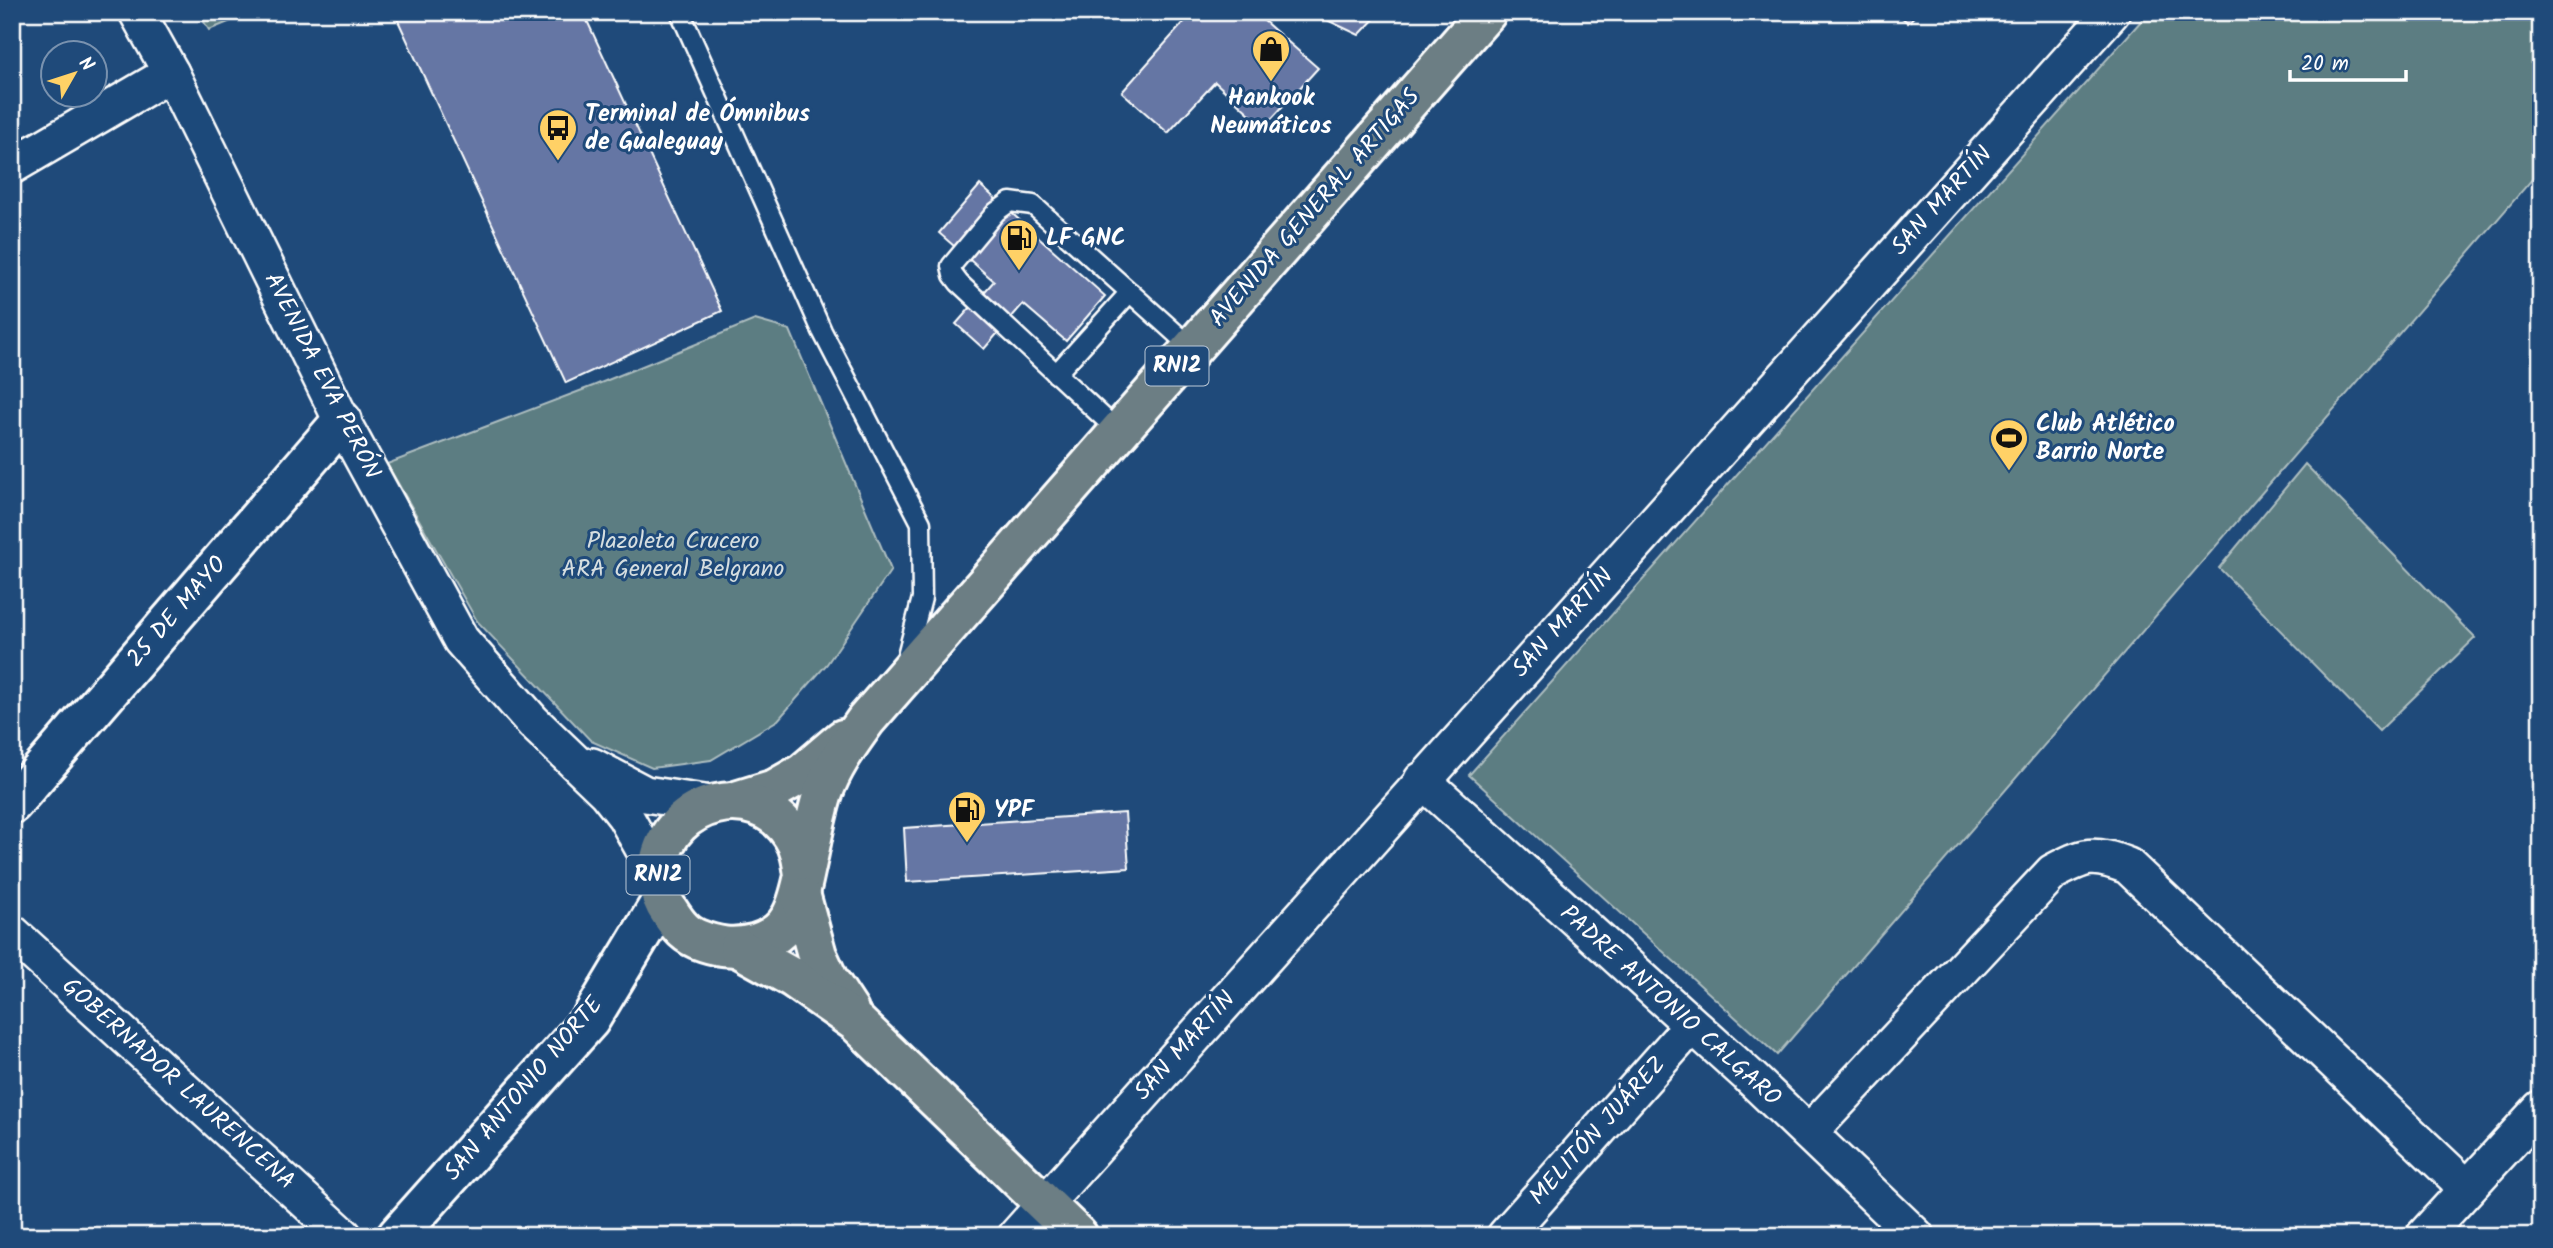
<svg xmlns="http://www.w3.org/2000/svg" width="2553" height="1248" font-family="Kalam,sans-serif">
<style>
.green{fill:#5c7d82;stroke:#aebec0;stroke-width:2}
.building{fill:#6576a4;stroke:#fff;stroke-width:2}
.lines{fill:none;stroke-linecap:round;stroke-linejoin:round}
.lane-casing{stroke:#fff;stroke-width:23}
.street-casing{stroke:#fff;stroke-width:40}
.secondary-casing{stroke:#fff;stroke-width:44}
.highway-casing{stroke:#fff;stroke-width:44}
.lane{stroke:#1f4a7a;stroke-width:18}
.street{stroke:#1f4a7a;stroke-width:35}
.secondary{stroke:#1f4a7a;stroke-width:38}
.highway{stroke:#6c7e84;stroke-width:38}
.labels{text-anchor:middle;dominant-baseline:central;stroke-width:6;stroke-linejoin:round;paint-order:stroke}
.shield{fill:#1f4a7a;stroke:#bcc9d7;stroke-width:2}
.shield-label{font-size:23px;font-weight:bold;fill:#fff}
.poi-label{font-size:24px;font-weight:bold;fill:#fff;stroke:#1f4a7a;text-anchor:start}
.street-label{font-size:24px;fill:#fff;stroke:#1f4a7a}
.park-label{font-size:24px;fill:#d6dee0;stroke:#1f4a7a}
</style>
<rect width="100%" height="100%" fill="#1f4a7a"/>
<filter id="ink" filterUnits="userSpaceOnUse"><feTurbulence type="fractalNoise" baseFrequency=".0143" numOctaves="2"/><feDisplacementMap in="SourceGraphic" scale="14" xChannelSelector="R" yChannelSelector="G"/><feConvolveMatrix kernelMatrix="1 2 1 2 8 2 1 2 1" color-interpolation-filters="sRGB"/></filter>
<g filter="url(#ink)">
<!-- green -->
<g class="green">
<path d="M 198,12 L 253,12 L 209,30 Z"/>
<path d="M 2149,12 L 2525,12 L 2541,27 L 2541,169 L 1777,1055 L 1469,775 Z"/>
<path d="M 755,320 L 790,330 L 891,570 L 827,664 L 778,720 L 711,760 L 652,768 L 591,741 L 477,621 L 387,464 L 593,386 Z"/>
<path d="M 2305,464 L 2475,638 L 2379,731 L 2219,568 Z"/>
</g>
<!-- building -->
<g class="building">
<path d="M 394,12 L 583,12 L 722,311 L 566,383 Z"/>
<path d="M 1193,12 L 1270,12 L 1263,20 L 1318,68 L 1264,127 L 1215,82 L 1168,133 L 1122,92 Z"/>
<path d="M 1377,12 L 1379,14 L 1359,35 L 1310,12 Z"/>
<path d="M 1896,12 L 1918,12 L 1908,23 Z"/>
<path d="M 980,185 L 1105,296 L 1066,341 L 1023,304 L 984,349 L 956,324 L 994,281 L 939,233 Z"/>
<path d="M 1125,813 L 1129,868 L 907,882 L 904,828 Z"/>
</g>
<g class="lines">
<defs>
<g id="lane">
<path d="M 680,12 L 822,331 L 921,523 L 922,598 L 905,663"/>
<path d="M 1056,374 L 1130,292"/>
<path d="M 1119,432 L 959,283 L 953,275 L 951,266 L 996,212 L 1010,202 L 1033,205 L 1192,348"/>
</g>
<g id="street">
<path d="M 137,12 L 171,73 L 342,421 L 461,640 L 533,722 L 606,792 L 625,816 L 658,875"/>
<path d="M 12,166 L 171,73"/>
<path d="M 592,766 L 645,794 L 711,804"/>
<path d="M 1422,780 L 1749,1076 L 1916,1236"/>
<path d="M 12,933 L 344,1236"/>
<path d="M 1809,1133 L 2053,872 C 2086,855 2092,852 2128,866 L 2467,1188"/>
<path d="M 1016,1236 L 2112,12"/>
<path d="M 1505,1236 L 1691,1026"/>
<path d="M 2424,1236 L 2541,1108"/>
</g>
<g id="secondary">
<path d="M 12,804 L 342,421"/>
<path d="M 397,1236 L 590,1020 L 662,900"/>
</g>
<g id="highway">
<path d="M 736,801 L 775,789 L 803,773 L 843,739"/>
<path d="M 804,875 C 802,860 800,847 792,835 C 756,778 669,800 659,864 C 657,878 658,892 665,905 C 673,918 682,933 697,939 C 717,947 733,949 754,944 C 792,934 798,904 805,871 C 811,845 815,818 823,793 C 833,765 849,744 866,720 L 1487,12"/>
<path d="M 801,897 L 817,955 L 828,979 L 849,1011"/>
<path d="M 739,948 L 793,978 L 856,1022 L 1078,1236"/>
</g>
</defs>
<!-- lane casing -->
<use href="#lane" class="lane-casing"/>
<!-- street casing -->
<use href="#street" class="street-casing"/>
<!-- secondary casing -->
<use href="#secondary" class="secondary-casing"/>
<!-- highway casing -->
<use href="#highway" class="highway-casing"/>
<!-- lane -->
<use href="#lane" class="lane"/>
<!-- street -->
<use href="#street" class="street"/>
<!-- secondary -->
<use href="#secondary" class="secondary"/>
<!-- highway -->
<use href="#highway" class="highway"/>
</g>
</g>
<!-- icons -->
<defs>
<symbol id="shop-pin" viewBox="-11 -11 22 30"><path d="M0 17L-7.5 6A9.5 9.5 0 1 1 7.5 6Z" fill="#ffd166" stroke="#1f4a7a"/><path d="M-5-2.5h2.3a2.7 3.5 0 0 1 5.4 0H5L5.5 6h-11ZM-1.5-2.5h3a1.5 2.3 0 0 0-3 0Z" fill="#111"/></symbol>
<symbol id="bus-pin" viewBox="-11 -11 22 30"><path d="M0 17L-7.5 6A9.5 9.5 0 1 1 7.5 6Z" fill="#ffd166" stroke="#1f4a7a"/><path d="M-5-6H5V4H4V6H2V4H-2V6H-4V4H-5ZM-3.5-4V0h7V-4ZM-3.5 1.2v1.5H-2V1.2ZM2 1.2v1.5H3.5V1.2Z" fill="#111"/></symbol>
<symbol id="fuel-pin" viewBox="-11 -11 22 30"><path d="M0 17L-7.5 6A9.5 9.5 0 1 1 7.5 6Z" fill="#ffd166" stroke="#1f4a7a"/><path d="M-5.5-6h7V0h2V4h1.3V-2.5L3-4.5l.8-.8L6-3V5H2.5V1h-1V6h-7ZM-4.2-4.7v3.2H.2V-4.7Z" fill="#111"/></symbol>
<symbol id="stadium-pin" viewBox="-11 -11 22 30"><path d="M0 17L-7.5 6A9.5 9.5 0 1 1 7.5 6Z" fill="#ffd166" stroke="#1f4a7a"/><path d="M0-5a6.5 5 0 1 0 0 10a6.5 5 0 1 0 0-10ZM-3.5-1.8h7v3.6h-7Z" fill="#111"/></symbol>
</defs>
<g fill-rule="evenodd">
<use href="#shop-pin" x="1249" y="27" width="44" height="60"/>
<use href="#bus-pin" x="536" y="106" width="44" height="60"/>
<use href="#fuel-pin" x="997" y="216" width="44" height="60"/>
<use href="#stadium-pin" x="1987" y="416" width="44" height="60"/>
<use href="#fuel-pin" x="945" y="788" width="44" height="60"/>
</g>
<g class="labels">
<!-- shield labels -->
<g class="shield">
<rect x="1145.5" y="346.5" width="63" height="39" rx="5"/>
<rect x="626.5" y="855.5" width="63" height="39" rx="5"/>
</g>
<g class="shield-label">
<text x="1177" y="366">RN12</text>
<text x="658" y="875">RN12</text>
</g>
<!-- poi labels -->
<g class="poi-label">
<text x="1271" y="98" text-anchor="middle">Hankook<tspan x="1271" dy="28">Neumáticos</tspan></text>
<text x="585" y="114">Terminal de Ómnibus<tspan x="585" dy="28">de Gualeguay</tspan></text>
<text x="1046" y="238">LF GNC</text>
<text x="2036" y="424">Club Atlético<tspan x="2036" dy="28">Barrio Norte</tspan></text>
<text x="994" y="810">YPF</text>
</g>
<!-- street labels -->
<g class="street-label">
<text transform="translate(1942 201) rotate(-48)">SAN MARTÍN</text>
<text transform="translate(1315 208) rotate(-49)">AVENIDA GENERAL ARTIGAS</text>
<text transform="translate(322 376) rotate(63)">AVENIDA EVA PERÓN</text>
<text transform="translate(177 612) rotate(-49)">25 DE MAYO</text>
<text transform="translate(1563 623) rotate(-48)">SAN MARTÍN</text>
<text transform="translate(1670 1006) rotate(42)">PADRE ANTONIO CALGARO</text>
<text transform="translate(1185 1046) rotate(-48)">SAN MARTÍN</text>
<text transform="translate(178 1084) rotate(42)">GOBERNADOR LAURENCENA</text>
<text transform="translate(524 1089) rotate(-50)">SAN ANTONIO NORTE</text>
<text transform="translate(1598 1131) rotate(-48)">MELITÓN JUÁREZ</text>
</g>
<!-- park labels -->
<g class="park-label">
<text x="673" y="541">Plazoleta Crucero<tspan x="673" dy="28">ARA General Belgrano</tspan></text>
</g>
</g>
<!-- margin -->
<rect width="2553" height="1248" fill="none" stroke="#1f4a7a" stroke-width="42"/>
<rect x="21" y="21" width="2511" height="1206" fill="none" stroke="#fff" stroke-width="2.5" filter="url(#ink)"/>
<!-- north arrow -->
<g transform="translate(74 74) rotate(51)"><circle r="33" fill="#1f4a7a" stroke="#7992af" stroke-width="2"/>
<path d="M0-5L12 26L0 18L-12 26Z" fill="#ffd166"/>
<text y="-10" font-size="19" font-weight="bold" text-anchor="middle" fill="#ffffff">N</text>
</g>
<!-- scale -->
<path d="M2290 70v10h116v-10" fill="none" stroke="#ffffff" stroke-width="3.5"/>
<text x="2301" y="70" font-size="21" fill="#ffffff" stroke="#1f4a7a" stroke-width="5" paint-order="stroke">20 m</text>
</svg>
